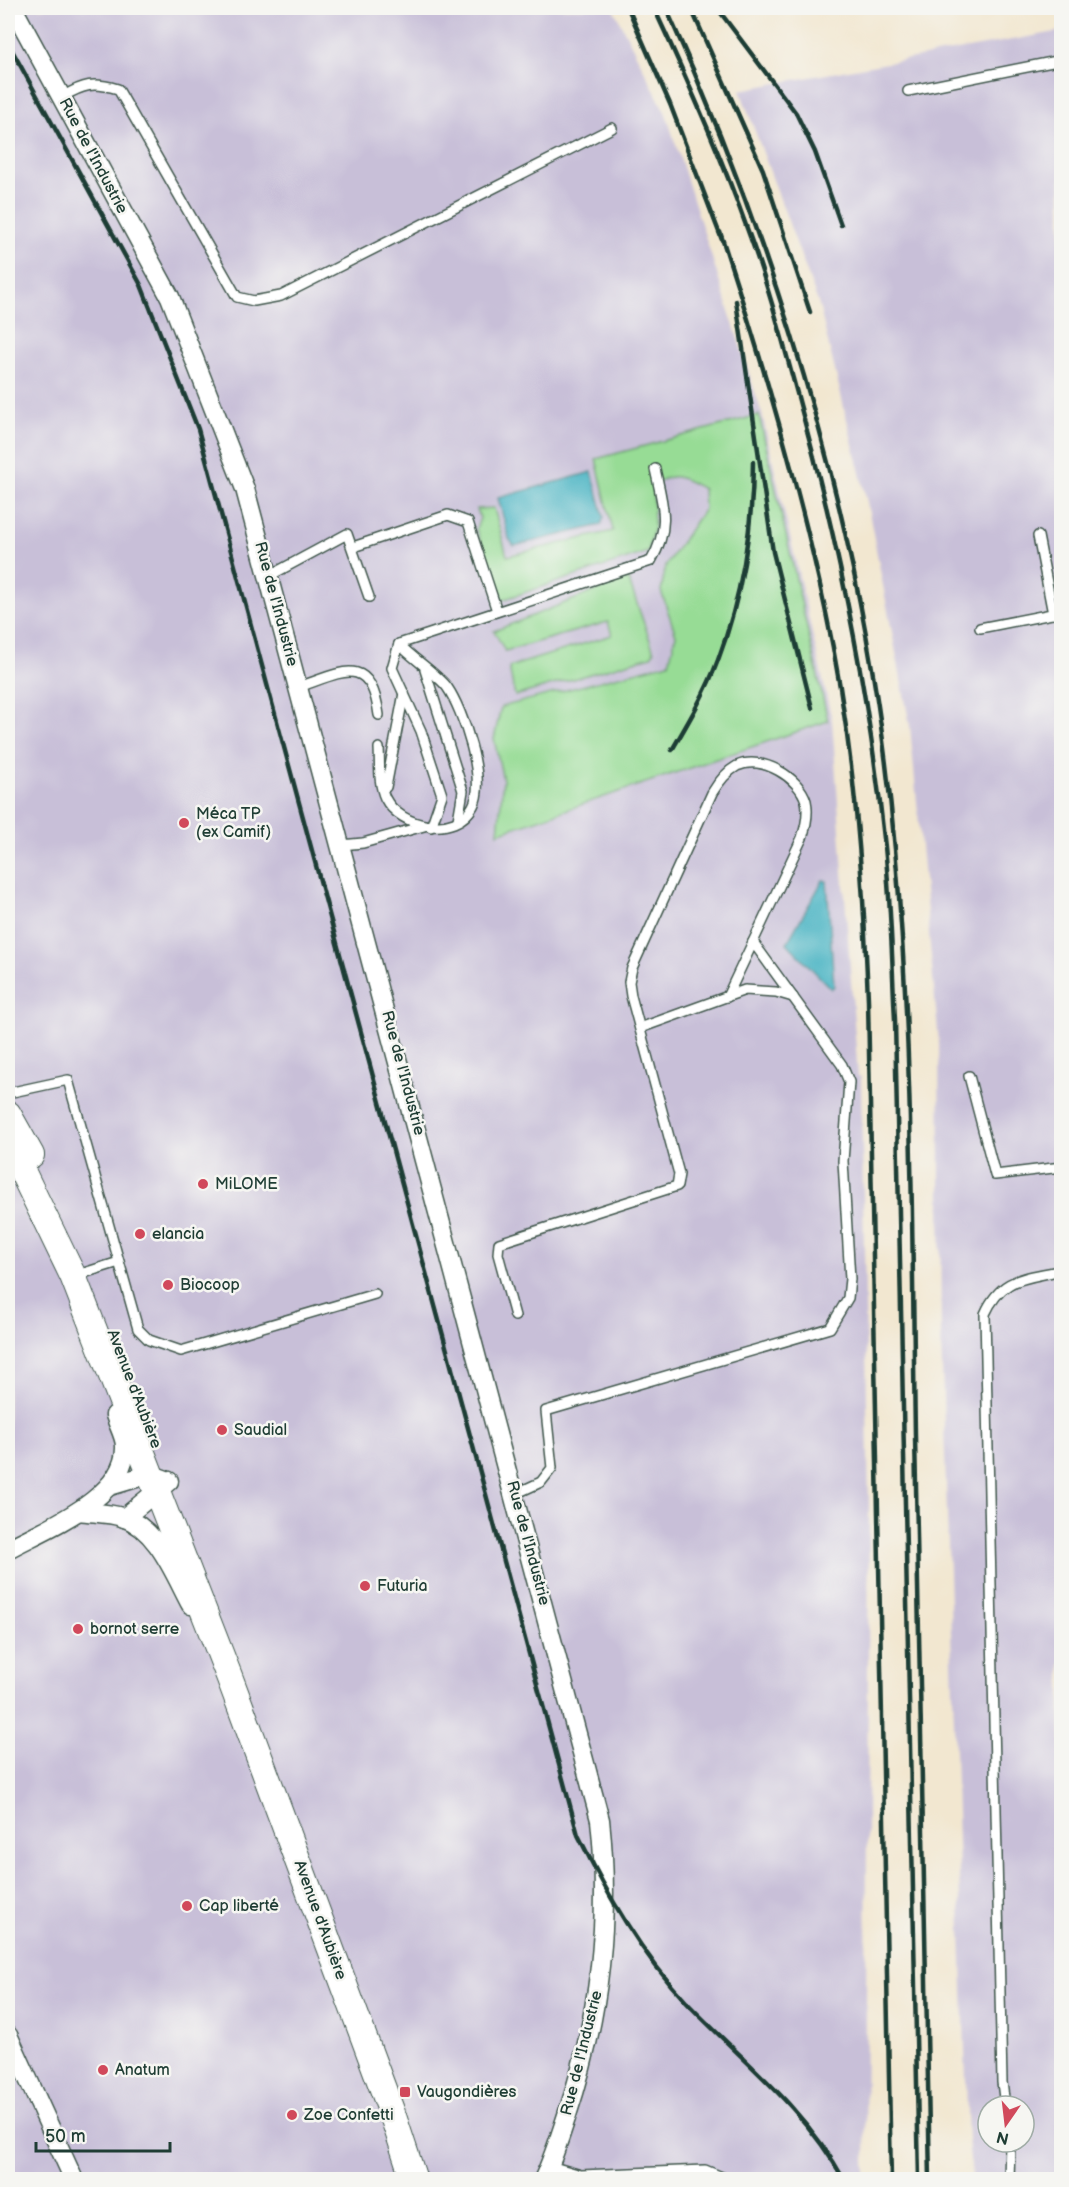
<svg xmlns="http://www.w3.org/2000/svg" width="1069" height="2187" font-family="'Balsamiq Sans',sans-serif">
<style>
.industrial{fill:#c8bfd8;fill-rule:evenodd}
.green{fill:#97dc95;stroke:#5b8c64;stroke-width:1.5}
.water{fill:#47b3c3;stroke:#33787c;stroke-width:1.5}
.lines{fill:none;stroke-linecap:round;stroke-linejoin:round}
.lane-casing{stroke:#3f564b;stroke-width:12}
.street-casing{stroke:#3f564b;stroke-width:21}
.secondary-casing{stroke:#3f564b;stroke-width:28}
.lane{stroke:#fff;stroke-width:9}
.street{stroke:#fff;stroke-width:18}
.secondary{stroke:#fff;stroke-width:26}
.rail{stroke:#1f3d34;stroke-width:4.5}
.poi-dot{fill:#d1495b;stroke:#f6f6f2;stroke-width:2}
.labels{text-anchor:middle;dominant-baseline:central;stroke-width:5;stroke-linejoin:round;paint-order:stroke}
.street-label{font-size:16px;fill:#1f3d34;stroke:#f6f6f2}
.poi-label{font-size:16px;fill:#1f3d34;stroke:#f6f6f2;text-anchor:start}
</style>
<rect width="100%" height="100%" fill="#f6f6f2"/>
<filter id="ink" filterUnits="userSpaceOnUse"><feTurbulence type="fractalNoise" baseFrequency=".0167" numOctaves="2"/><feDisplacementMap in="SourceGraphic" scale="12" xChannelSelector="R" yChannelSelector="G"/><feConvolveMatrix kernelMatrix="1 2 1 2 8 2 1 2 1" color-interpolation-filters="sRGB"/></filter>
<filter id="wash" filterUnits="userSpaceOnUse"><feTurbulence type="fractalNoise" baseFrequency=".008" numOctaves="4" result="noise"/><feDisplacementMap in="SourceGraphic" scale="24" xChannelSelector="R" yChannelSelector="G"/><feGaussianBlur stdDeviation="1.35" result="paint"/><feColorMatrix in="noise" values="0 0 0 0 0 0 0 0 0 0 0 0 0 0 0 0 0 1.4 0 .05"/><feComposite in="paint" operator="in"/></filter>
<g filter="url(#wash)">
<rect width="100%" height="100%" fill="#f2e7d0"/>
<!-- industrial -->
<g class="industrial">
<path d="M 8,8 L 613,8 L 666,114 L 762,414 L 832,720 L 858,1076 L 861,1077 L 862,1142 L 869,1505 L 865,2179 L 8,2180 Z"/>
<path d="M 1061,31 L 1061,2179 L 972,2179 L 968,2140 L 941,1335 L 939,1043 L 910,726 L 867,502 L 819,305 L 740,90 ZM 988,2106 L 1024,2106 L 1024,2142 L 988,2142 Z"/>
</g>
<!-- green -->
<g class="green">
<path d="M 759,415 L 828,721 L 498,833 L 503,780 L 494,739 L 501,707 L 669,663 L 676,635 L 661,591 L 666,565 L 704,509 L 703,489 C 682,478 672,469 653,487 L 654,527 L 648,552 L 502,600 L 476,529 L 480,518 L 477,509 L 494,508 L 507,556 L 613,531 L 596,459 Z"/>
<path d="M 628,578 L 654,652 L 651,656 L 515,696 L 509,667 L 612,635 L 608,622 L 505,651 L 494,631 Z"/>
</g>
<!-- water -->
<g class="water">
<path d="M 592,472 L 604,517 L 601,525 L 514,546 L 509,539 L 498,498 Z"/>
<path d="M 823,880 L 827,881 L 834,986 L 831,989 L 787,943 Z"/>
</g>
</g>
<g filter="url(#ink)">
<g class="lines">
<defs>
<g id="lane">
<path d="M 908,91 L 1062,60"/>
<path d="M 62,97 C 84,84 93,82 118,89 L 237,297 L 254,301 L 281,296 L 612,128"/>
<path d="M 1038,536 L 1053,614"/>
<path d="M 353,547 L 448,515 L 468,522 L 497,611"/>
<path d="M 269,576 L 347,534 L 369,597"/>
<path d="M 980,628 L 1062,612"/>
<path d="M 399,644 L 651,561 C 671,527 663,505 655,469"/>
<path d="M 425,670 L 463,791 L 458,820"/>
<path d="M 299,687 C 342,672 371,653 379,715"/>
<path d="M 379,748 C 380,763 378,783 385,798 C 400,828 456,839 473,806 C 487,780 463,710 447,687 C 438,675 412,658 399,644 L 392,668 L 421,731 L 442,795 L 431,827"/>
<path d="M 386,787 L 404,693"/>
<path d="M 341,845 L 363,843 L 424,826"/>
<path d="M 727,997 L 753,942"/>
<path d="M 640,1028 L 745,990 L 776,992 L 793,997"/>
<path d="M 969,1076 L 995,1175 L 1062,1167"/>
<path d="M 8,1093 L 68,1080 L 138,1329 L 149,1340 L 181,1351 L 375,1294"/>
<path d="M 87,1272 L 119,1262"/>
<path d="M 515,1316 L 498,1254 L 499,1243 L 677,1186 L 679,1174 L 631,996 L 629,982 L 632,968 L 712,793 C 718,783 726,772 737,766 C 762,755 799,777 806,801 C 809,814 806,826 802,838 L 753,942 L 842,1065 L 849,1082 L 843,1161 L 850,1279 L 848,1298 L 830,1328 L 546,1411 L 552,1468 L 541,1482 L 515,1494"/>
<path d="M 1005,2106 L 1002,2082 L 985,1314 C 1002,1276 1025,1279 1062,1270"/>
<path d="M 550,2166 L 581,2175 L 705,2170 L 729,2180"/>
<path d="M 1009,2180 L 1010,2142"/>
</g>
<g id="street">
<path d="M 13,8 L 170,297 L 245,489 L 600,1820 C 611,1921 599,2019 567,2115 C 560,2137 553,2159 543,2180"/>
<path d="M 110,1486 L 150,1474 L 169,1481 L 124,1518"/>
<path d="M 80,1511 C 93,1513 109,1513 122,1517 C 158,1528 175,1576 191,1605"/>
<path d="M 8,1549 C 44,1529 127,1498 125,1446 C 125,1437 118,1425 115,1415"/>
<path d="M 8,2035 L 74,2180"/>
</g>
<g id="secondary">
<path d="M 8,1114 L 31,1155"/>
<path d="M 8,1142 L 73,1276 L 229,1676 L 392,2113 L 414,2180"/>
</g>
</defs>
<!-- lane casing -->
<use href="#lane" class="lane-casing"/>
<!-- street casing -->
<use href="#street" class="street-casing"/>
<!-- secondary casing -->
<use href="#secondary" class="secondary-casing"/>
<!-- lane -->
<use href="#lane" class="lane"/>
<!-- street -->
<use href="#street" class="street"/>
<!-- secondary -->
<use href="#secondary" class="secondary"/>
<!-- rail -->
<g class="rail">
<path d="M 628,8 L 670,104 L 722,240"/>
<path d="M 654,8 C 688,81 721,155 748,231 C 768,285 783,342 798,397 C 839,545 869,695 885,847 C 891,904 892,963 895,1020 L 919,2180"/>
<path d="M 666,8 C 786,272 870,558 895,849 C 913,1044 912,1241 915,1436 C 920,1684 925,1932 930,2180"/>
<path d="M 691,8 L 763,170 L 810,312"/>
<path d="M 717,8 L 796,113 L 815,152 L 841,225"/>
<path d="M 8,43 L 141,285 L 198,429 L 578,1835 C 607,1894 641,1954 687,2003 C 742,2060 805,2108 844,2180"/>
<path d="M 720,232 C 761,356 798,481 825,608 C 853,737 863,868 868,1000 L 891,2180"/>
<path d="M 736,301 L 773,552 L 812,708"/>
<path d="M 672,750 C 689,721 706,692 718,660 C 741,599 753,527 753,462"/>
</g>
</g>
</g>
<!-- markers -->
<g class="poi-dot">
<circle cx="184" cy="823" r="6"/>
<circle cx="203" cy="1184" r="6"/>
<circle cx="140" cy="1234" r="6"/>
<circle cx="168" cy="1285" r="6"/>
<circle cx="222" cy="1430" r="6"/>
<circle cx="365" cy="1586" r="6"/>
<circle cx="78" cy="1629" r="6"/>
<circle cx="187" cy="1906" r="6"/>
<circle cx="103" cy="2070" r="6"/>
<rect x="399" y="2086" width="12" height="12" rx="3"/>
<circle cx="292" cy="2115" r="6"/>
</g>
<g class="labels">
<!-- street labels -->
<g class="street-label">
<text transform="translate(93 156) rotate(62)">Rue de l'Industrie</text>
<text transform="translate(276 604) rotate(75)">Rue de l'Industrie</text>
<text transform="translate(403 1073) rotate(75)">Rue de l'Industrie</text>
<text transform="translate(134 1389) rotate(69)">Avenue d'Aubière</text>
<text transform="translate(528 1543) rotate(75)">Rue de l'Industrie</text>
<text transform="translate(320 1920) rotate(70)">Avenue d'Aubière</text>
<text transform="translate(582 2053) rotate(-76)">Rue de l'Industrie</text>
</g>
<!-- poi labels -->
<g class="poi-label">
<text x="196" y="814">Méca TP<tspan x="196" dy="18">(ex Camif)</tspan></text>
<text x="215" y="1184">MiLOME</text>
<text x="152" y="1234">elancia</text>
<text x="180" y="1285">Biocoop</text>
<text x="234" y="1430">Saudial</text>
<text x="377" y="1586">Futuria</text>
<text x="90" y="1629">bornot serre</text>
<text x="199" y="1906">Cap liberté</text>
<text x="115" y="2070">Anatum</text>
<text x="417" y="2092">Vaugondières</text>
<text x="304" y="2115">Zoe Confetti</text>
</g>
</g>
<!-- margin -->
<rect width="1069" height="2187" fill="none" stroke="#f6f6f2" stroke-width="30"/>
<!-- north arrow -->
<g transform="translate(1006 2124) rotate(194)"><circle r="28" fill="#f6f6f2" stroke="#a0aca6" stroke-width="1.5"/>
<path d="M0-4.5L10 22L0 15L-10 22Z" fill="#d1495b"/>
<text y="-9" font-size="16" font-weight="bold" text-anchor="middle" fill="#1f3d34">N</text>
</g>
<!-- scale -->
<path d="M36 2142v9h134v-9" fill="none" stroke="#1f3d34" stroke-width="3"/>
<text x="45" y="2142" font-size="18" fill="#1f3d34" stroke="#f6f6f2" stroke-width="4.5" paint-order="stroke">50 m</text>
</svg>
